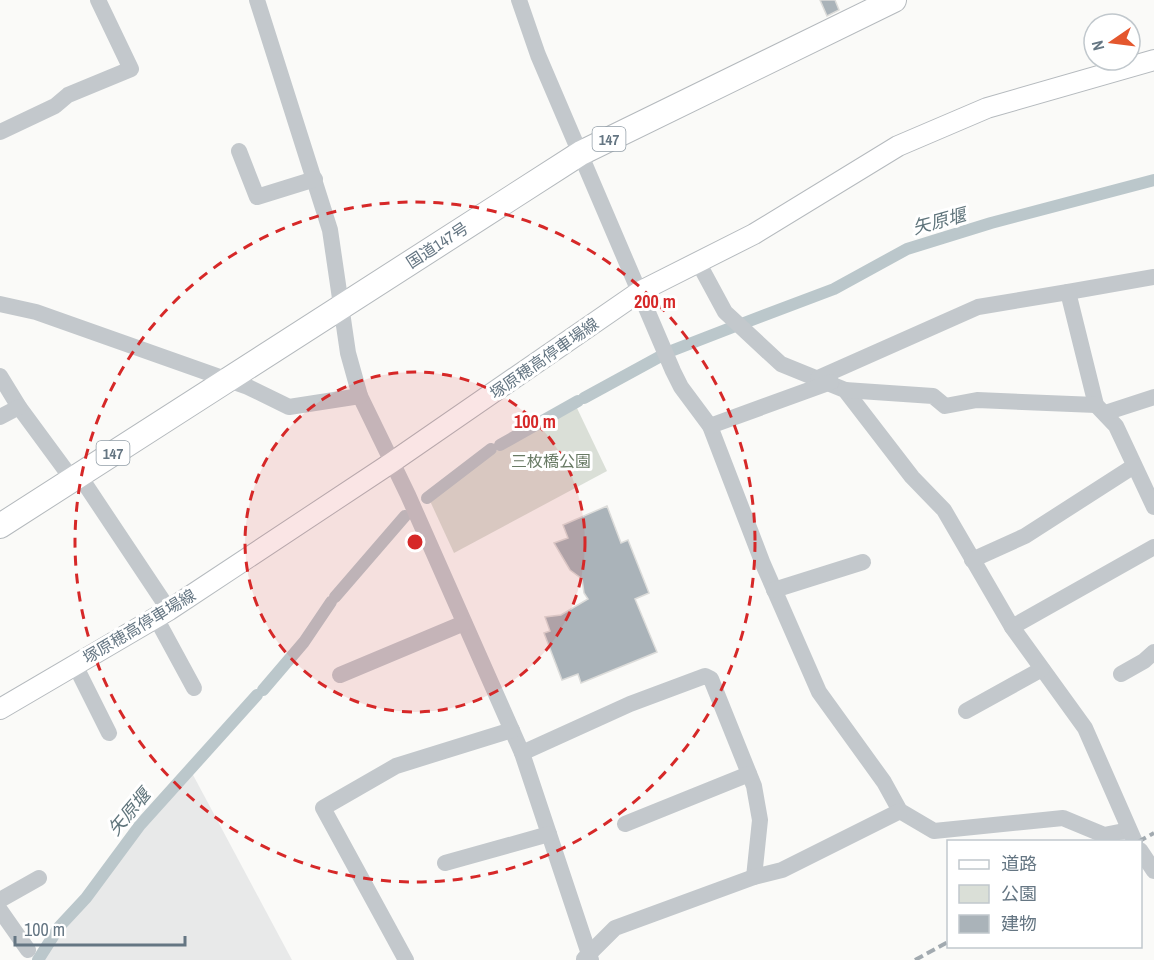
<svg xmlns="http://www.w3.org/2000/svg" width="1154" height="960" font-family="'Archivo Narrow','Noto Sans JP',sans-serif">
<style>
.built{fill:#e8e9e9}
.green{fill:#dadfd7}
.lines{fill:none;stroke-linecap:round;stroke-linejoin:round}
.canal{stroke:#bbc7cb;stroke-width:12}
.building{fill:#aab3b9;stroke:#dcdcda;stroke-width:1.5}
.major-casing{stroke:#b5babe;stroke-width:22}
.highway-casing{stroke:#b4b9bd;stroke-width:26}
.minor{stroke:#c3c8cc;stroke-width:16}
.major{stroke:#fff;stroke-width:20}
.highway{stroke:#fff;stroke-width:24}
.rail{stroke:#a2aab0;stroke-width:4;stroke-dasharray:9 4.5;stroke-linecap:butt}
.ring{fill:none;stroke:#d62828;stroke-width:3;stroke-dasharray:10 8}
.labels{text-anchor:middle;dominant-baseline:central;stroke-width:6;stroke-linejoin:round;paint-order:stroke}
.shield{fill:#fff;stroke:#939fa8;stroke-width:1.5}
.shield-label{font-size:15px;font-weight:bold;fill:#657683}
.street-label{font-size:16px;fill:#657683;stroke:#fff}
.park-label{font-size:16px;fill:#687a64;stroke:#fff}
.water-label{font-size:18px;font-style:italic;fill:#60757c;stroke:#fff}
.centre{fill:#d62828;stroke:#fff;stroke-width:3}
.ring-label{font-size:18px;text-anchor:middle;font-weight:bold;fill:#d62828;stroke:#fff;stroke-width:6;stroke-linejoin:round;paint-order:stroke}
</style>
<rect width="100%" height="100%" fill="#fafaf8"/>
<!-- built -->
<path class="built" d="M 192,773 L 292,960 L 42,960 L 142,828 Z"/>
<!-- green -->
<path class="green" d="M 576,406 L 607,471 L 454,553 L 430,501 L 487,456 Z"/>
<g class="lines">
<!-- canal -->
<g class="canal">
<path d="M 744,323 L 834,289 L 907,249 L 991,223 L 1154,180"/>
<path d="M 671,351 L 733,327"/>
<path d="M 584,398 L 661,356"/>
<path d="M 500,445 L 578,401"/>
<path d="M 427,498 L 491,449"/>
<path d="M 335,597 L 405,516"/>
<path d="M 263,690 L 304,642 L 331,602"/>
<path d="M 38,960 L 59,927 L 86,898 L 140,825 L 257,695"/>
</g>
</g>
<!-- building -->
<g class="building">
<path d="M 820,0 L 835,0 L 839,10 L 827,16 Z"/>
<path d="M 607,506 L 621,543 L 628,540 L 649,593 L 635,599 L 657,652 L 581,683 L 578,674 L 562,680 L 544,633 L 550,631 L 545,617 L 561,615 L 588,599 L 584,593 L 582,579 L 570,570 L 554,543 L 568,538 L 563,525 Z"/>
</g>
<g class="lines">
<defs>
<path id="major" d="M 0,709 L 169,610 L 391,463 L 639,292 L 754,234 L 898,146 L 987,108 L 1154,60"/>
<path id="highway" d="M 0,526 L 581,153 L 894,0"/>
</defs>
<!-- major casing -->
<use href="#major" class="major-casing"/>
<!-- highway casing -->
<use href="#highway" class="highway-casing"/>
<!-- minor -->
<g class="minor">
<path d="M 257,0 L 330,230 L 348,353 L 360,396 L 408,495 L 522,753 L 591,960"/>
<path d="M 519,0 L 538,55 L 673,371 L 681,387 L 710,426 L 763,564 L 819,692 L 884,782 L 900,811 L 934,831 L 1063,818 L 1104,835 L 1129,830"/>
<path d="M 0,132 L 55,106 L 68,95 L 131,69 L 98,0"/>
<path d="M 239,151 L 257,197 L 315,179"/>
<path d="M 698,262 L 725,312 L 781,364 L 845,390 L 912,477 L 944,510 L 1012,627 L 1085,728 L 1135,842"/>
<path d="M 1068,292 L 1154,277"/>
<path d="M 0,304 L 36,312 L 248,387 L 289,407 L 360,396"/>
<path d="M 0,376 L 19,407 L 72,479"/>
<path d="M 818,378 L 978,307 L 1068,292 L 1096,405 L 1116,426 L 1154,507"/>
<path d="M 845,390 L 933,396 L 945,406 L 977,400 L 1096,405"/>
<path d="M 1105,413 L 1154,397"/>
<path d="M 0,417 L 19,407"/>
<path d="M 710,426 L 831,382"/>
<path d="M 79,475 L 169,610"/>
<path d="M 972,560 L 1025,536 L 1134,466"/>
<path d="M 774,590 L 863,562"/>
<path d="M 156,618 L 194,688"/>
<path d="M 1012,627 L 1154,547"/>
<path d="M 75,665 L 109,733"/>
<path d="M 1121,674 L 1144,661 L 1154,652"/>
<path d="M 340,675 L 464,623"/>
<path d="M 966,711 L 1042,669"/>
<path d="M 522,753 L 630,704 L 705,676 L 711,679 L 754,786 L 760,820 L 754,877"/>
<path d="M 625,824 L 749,774"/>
<path d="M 1140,850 L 1154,871"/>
<path d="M 445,863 L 549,834"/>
<path d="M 0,900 L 39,878"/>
<path d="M 0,910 L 28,950"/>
<path d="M 584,959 L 615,928 L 754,877 L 782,870 L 900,811"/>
<path d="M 406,960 L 323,808 L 396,766 L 512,730"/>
</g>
<!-- major -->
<use href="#major" class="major"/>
<!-- highway -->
<use href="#highway" class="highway"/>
<!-- rail -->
<g class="rail">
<path d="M 1138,842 L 1154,833"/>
<path d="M 915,960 L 948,942"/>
</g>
</g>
<!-- distance rings -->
<circle cx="415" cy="542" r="170" fill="#d62828" fill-opacity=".12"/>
<g class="ring">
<circle cx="415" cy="542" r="170"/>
<circle cx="415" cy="542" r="340"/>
</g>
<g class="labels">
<!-- shield labels -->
<g class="shield">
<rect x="592.5" y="127" width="33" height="24" rx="4.5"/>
<rect x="96.5" y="441" width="33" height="24" rx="4.5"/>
</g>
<g class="shield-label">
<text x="609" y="139">147</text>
<text x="113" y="453">147</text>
</g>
<!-- street labels -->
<g class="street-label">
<text transform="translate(437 245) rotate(-33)">国道147号</text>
<text transform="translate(544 358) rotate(-35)">塚原穂高停車場線</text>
<text transform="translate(139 626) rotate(-31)">塚原穂高停車場線</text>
</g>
<!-- park labels -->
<g class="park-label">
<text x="551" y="461">三枚橋公園</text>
</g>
<!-- water labels -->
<g class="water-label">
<text transform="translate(939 221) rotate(-15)">矢原堰</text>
<text transform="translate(129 812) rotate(-50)">矢原堰</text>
</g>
</g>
<circle cx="415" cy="542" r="9" class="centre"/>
<g class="ring-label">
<text x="655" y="308">200 m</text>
<text x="535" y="428">100 m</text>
</g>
<!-- legend -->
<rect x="947" y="840" width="195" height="108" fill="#ffffff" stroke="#c1c8cd" stroke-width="1.5"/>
<rect x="959" y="860" width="30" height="9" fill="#ffffff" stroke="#c1c8cd" stroke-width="1.5"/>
<text x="1001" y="870" font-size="18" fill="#657683">道路</text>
<rect x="959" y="885" width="30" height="18" fill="#dadfd7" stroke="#c1c8cd" stroke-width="1.5"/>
<text x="1001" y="900" font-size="18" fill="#657683">公園</text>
<rect x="959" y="915" width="30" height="18" fill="#aab3b9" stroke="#c1c8cd" stroke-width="1.5"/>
<text x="1001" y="930" font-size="18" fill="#657683">建物</text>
<!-- north arrow -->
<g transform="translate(1112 42) rotate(256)"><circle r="28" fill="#ffffff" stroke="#c1c8cd" stroke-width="1.5"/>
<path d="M0-4.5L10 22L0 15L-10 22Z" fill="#e4572e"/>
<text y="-9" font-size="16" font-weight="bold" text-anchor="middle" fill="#657683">N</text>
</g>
<!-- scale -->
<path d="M15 936v9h170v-9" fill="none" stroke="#657683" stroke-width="3"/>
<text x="24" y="936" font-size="18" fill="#657683" stroke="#ffffff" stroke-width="4.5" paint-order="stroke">100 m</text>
</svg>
